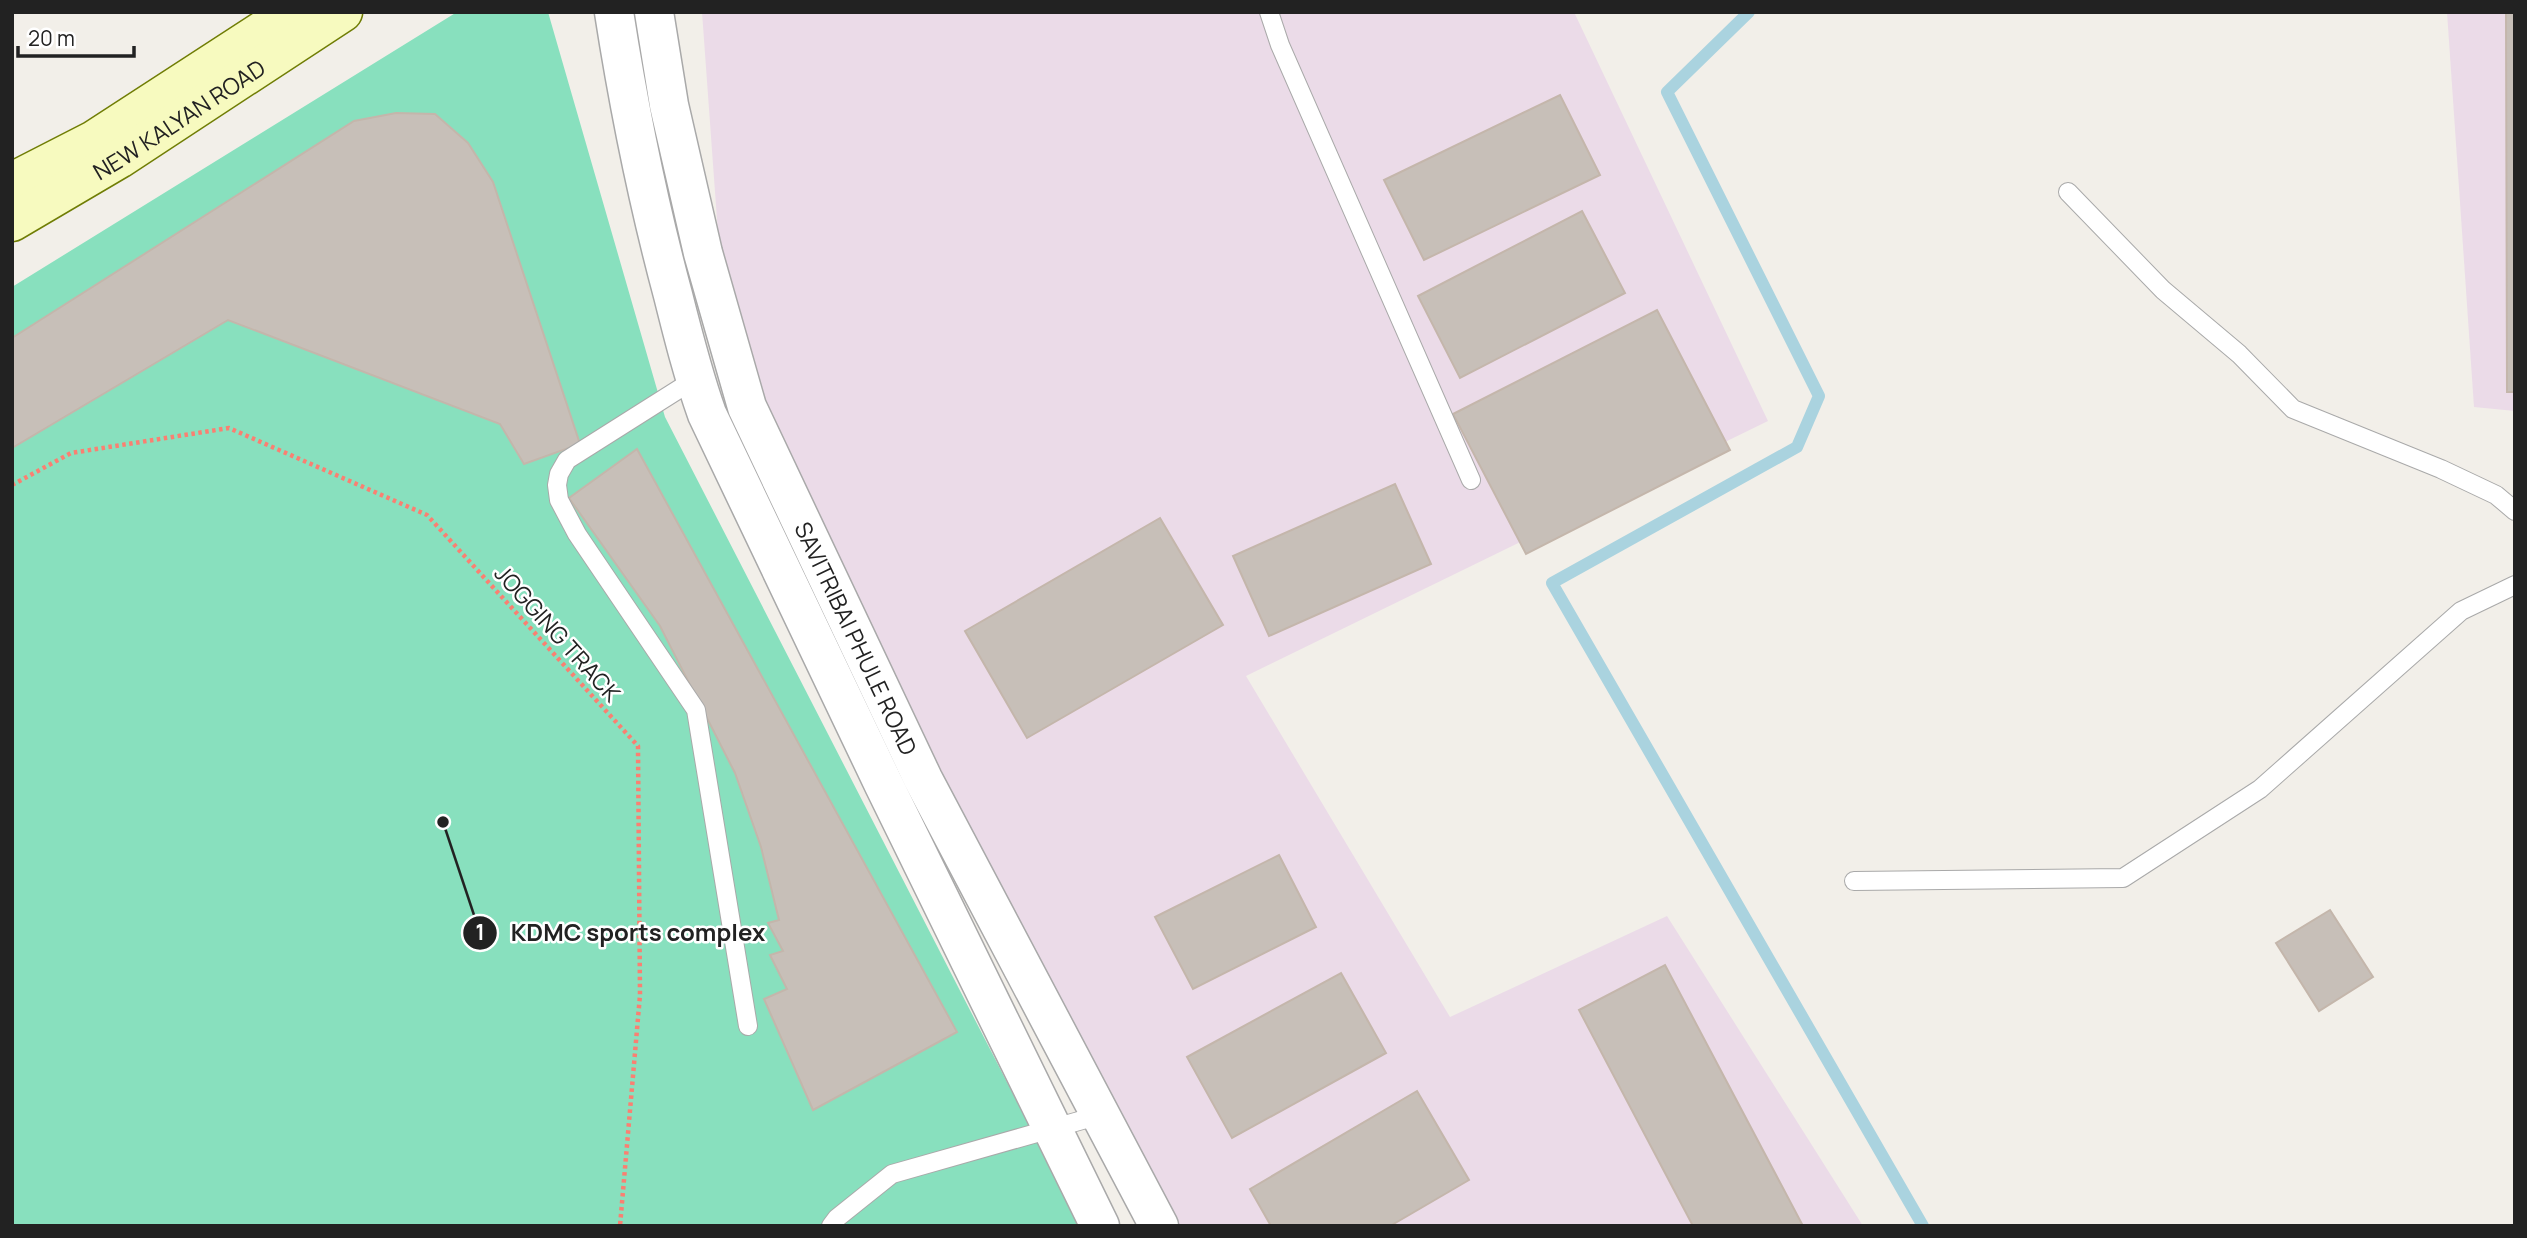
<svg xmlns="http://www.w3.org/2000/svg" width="2527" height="1238" font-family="Manrope,sans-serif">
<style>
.industrial{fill:#ebdbe8}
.pitch{fill:#88e0be}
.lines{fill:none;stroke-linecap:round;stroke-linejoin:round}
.stream{stroke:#aad3df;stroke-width:12}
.building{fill:#c7bfb8;stroke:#c4b6ab;stroke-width:2}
.service-casing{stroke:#a9a9a9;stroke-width:20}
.tertiary-casing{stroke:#a9a9a9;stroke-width:41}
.secondary-casing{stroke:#707d05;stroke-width:41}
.path{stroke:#fa8072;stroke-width:4.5;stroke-dasharray:3.5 3.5;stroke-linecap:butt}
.service{stroke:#fff;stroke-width:18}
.tertiary{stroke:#fff;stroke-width:38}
.secondary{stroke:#f7fabf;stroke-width:38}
.labels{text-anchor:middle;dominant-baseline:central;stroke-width:5;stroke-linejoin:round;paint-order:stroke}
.street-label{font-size:23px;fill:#222;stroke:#fff}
.leader{fill:none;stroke:#222;stroke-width:2.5}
.callout-dot{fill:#222;stroke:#fff;stroke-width:2.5}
.mark-label{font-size:21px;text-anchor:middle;font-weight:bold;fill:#fff}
.callout-label{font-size:24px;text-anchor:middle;font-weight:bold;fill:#222;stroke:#fff;stroke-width:5;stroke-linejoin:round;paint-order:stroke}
</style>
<rect width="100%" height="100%" fill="#f2efe9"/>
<!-- industrial -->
<g class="industrial">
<path d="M 702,12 L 1574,12 L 1768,421 L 1246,676 L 1450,1017 L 1667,916 L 1863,1226 L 1162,1226 L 731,413 Z"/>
<path d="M 2447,12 L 2515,12 L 2515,411 L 2474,407 Z"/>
</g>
<!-- pitch -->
<path class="pitch" d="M 457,12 L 548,12 L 665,417 L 1081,1226 L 12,1226 L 12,287 Z"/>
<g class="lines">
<!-- stream -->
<path class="stream" d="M 1749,12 L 1667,92 L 1819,396 L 1797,447 L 1552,583 L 1923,1226"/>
</g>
<!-- building -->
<g class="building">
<path d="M 2506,12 L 2515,12 L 2515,392 L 2507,392 Z"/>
<path d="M 1560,95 L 1600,175 L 1424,260 L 1384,180 Z"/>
<path d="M 396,113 L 435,114 L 468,143 L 493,182 L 580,444 L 524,464 L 500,424 L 228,320 L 12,448 L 12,338 L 354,121 Z"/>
<path d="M 1582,211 L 1625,293 L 1460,378 L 1418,296 Z"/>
<path d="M 1657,310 L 1730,450 L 1526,554 L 1453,414 Z"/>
<path d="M 637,449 L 957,1032 L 813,1110 L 764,999 L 787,989 L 770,955 L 783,951 L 768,923 L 779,920 L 761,847 L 735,773 L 660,626 L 569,498 Z"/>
<path d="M 1395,484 L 1431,564 L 1269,636 L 1233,556 Z"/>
<path d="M 1160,518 L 1223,625 L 1027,738 L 965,631 Z"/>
<path d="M 1279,855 L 1316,927 L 1193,989 L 1155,917 Z"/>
<path d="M 2330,910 L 2373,977 L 2319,1011 L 2276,943 Z"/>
<path d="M 1665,965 L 1803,1226 L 1693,1226 L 1579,1010 Z"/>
<path d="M 1341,973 L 1386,1053 L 1232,1138 L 1187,1057 Z"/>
<path d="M 1417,1091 L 1469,1180 L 1390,1226 L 1271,1226 L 1250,1189 Z"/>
</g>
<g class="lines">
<defs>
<g id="service">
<path d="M 1269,12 L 1280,45 L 1471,480"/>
<path d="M 2068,192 L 2163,290 L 2239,354 L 2293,409 L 2441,469 L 2496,495 L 2515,511"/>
<path d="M 695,379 L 567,460 L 559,474 L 557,485 L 559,500 L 577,534 L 696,710 L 748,1026"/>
<path d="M 1854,881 L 2123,878 L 2260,789 L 2461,611 L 2515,585"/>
<path d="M 831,1226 L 837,1218 L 892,1174 L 1100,1115"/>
</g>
<g id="tertiary">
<path d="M 614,12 C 629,108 648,202 673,295 C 683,335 693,375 707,414 L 884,785 L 1100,1226"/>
<path id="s1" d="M 654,12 L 669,105 L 703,253 L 747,407 L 923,779 L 1159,1226"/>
</g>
<g id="secondary">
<path d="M 12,182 L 94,140 L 291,12"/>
<path id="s2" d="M 12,222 L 119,159 L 343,12"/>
</g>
</defs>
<!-- service casing -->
<use href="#service" class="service-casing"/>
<!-- tertiary casing -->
<use href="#tertiary" class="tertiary-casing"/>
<!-- secondary casing -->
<use href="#secondary" class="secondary-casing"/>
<!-- path -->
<path class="path" d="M 12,485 L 71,453 L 229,428 L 427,515 L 638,746 L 640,995 L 620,1226"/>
<!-- service -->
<use href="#service" class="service"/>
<!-- tertiary -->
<use href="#tertiary" class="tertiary"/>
<!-- secondary -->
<use href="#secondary" class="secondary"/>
</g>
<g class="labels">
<!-- street labels -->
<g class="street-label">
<text stroke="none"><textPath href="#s2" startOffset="196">NEW KALYAN ROAD</textPath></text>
<text transform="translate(558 633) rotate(48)">JOGGING TRACK</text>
<text stroke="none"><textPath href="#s1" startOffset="662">SAVITRIBAI PHULE ROAD</textPath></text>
</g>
</g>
<!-- callouts -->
<path class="leader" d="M443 822L480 933"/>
<g class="callout-dot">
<circle cx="443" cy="822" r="7"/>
<circle cx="480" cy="933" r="18"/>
</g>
<g class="mark-label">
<text x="480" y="940">1</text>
</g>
<g class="callout-label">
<text x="638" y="941">KDMC sports complex</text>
</g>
<!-- border -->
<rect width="2527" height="1238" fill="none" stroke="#222222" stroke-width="28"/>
<!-- scale -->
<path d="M18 46v10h116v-10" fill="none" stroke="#222222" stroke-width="3.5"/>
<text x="28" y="46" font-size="21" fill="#222222" stroke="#ffffff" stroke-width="5" paint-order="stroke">20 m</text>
</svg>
